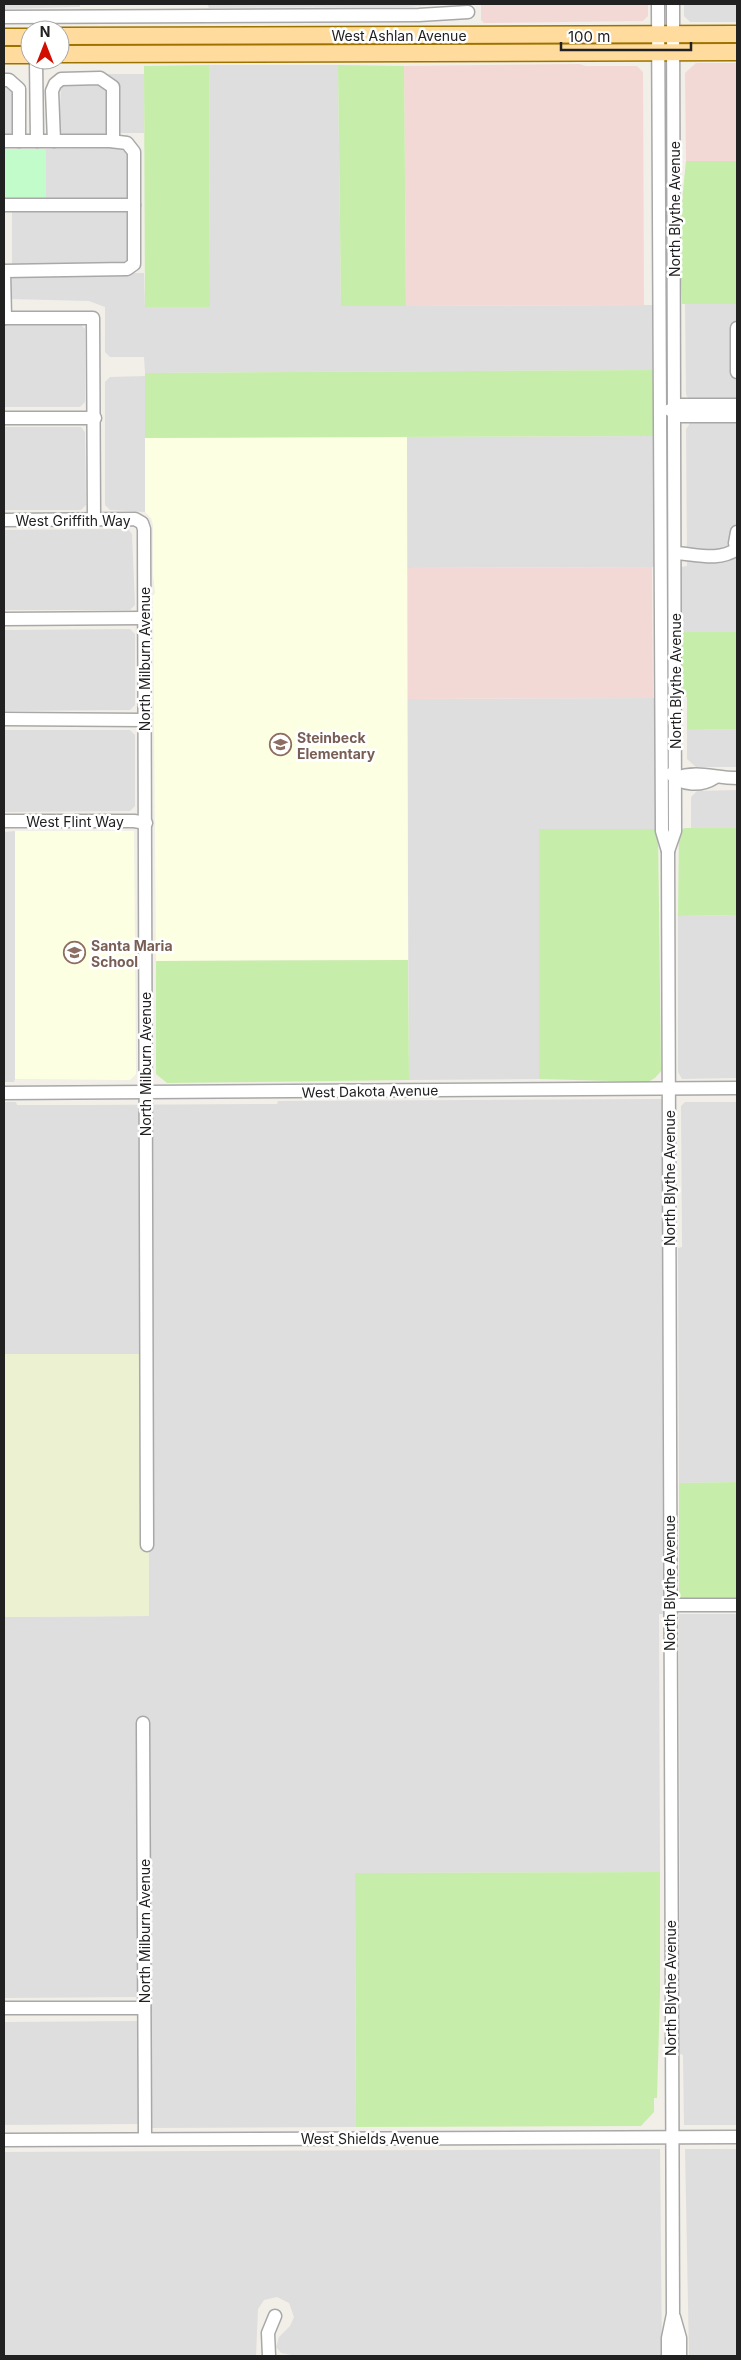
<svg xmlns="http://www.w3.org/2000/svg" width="741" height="2360" font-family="Inter,sans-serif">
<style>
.residential{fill:#dfdede}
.commercial{fill:#f3d9d6}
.education{fill:#fdffe2}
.farmland{fill:#ecf1d2}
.grass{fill:#c7edab}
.park{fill:#c3fccb}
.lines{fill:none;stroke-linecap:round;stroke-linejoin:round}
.minor-casing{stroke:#a8a8a8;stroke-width:15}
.major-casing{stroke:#9d7300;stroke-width:19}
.minor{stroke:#fff;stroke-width:12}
.major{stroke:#ffdc9e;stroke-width:16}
.labels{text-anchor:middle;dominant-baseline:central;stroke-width:5;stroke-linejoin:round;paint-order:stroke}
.street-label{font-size:14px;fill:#212121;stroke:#fff}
.education-label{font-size:14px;font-weight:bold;fill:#785e54;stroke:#fff;text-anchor:start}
</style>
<rect width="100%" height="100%" fill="#f1efe7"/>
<!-- residential -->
<g class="residential">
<path d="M 4,4 L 80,4 L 80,7 L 4,9 Z"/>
<path d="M 207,4 L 449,4 L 408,7 L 209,8 Z"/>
<path d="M 684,4 L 737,4 L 737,22 L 690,22 L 684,16 Z"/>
<path d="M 209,65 L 338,65 L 341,306 L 656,305 L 656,370 L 145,373 L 144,357 L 110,357 L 105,352 L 105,307 L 89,301 L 11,299 L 12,272 L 144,273 L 145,307 L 210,307 Z"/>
<path d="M 100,74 L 144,74 L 144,133 L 120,133 L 118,131 L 117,96 Z"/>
<path d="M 100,82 L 107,86 L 108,133 L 106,136 L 63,136 L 59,129 L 61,86 L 63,84 Z"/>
<path d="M 4,83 L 16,89 L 13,136 L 4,136 Z"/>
<path d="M 113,148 L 123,149 L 129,153 L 129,198 L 126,201 L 46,203 L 46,149 Z"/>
<path d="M 12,211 L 125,211 L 128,213 L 129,260 L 125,264 L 12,265 Z"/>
<path d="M 685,304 L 737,304 L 737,632 L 681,632 L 681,567 L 687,566 L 686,429 L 689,425 L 689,401 L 686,394 Z"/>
<path d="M 4,324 L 80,324 L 85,329 L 85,402 L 80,407 L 4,407 Z"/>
<path d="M 145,376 L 145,512 L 110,510 L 105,505 L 105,382 L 110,377 Z"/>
<path d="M 4,427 L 81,427 L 85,432 L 86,505 L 81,510 L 4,510 Z"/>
<path d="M 656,436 L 657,567 L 407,568 L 407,437 Z"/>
<path d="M 128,529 L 132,534 L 135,605 L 130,610 L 4,610 L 4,530 Z"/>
<path d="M 130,629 L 135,634 L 135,705 L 130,710 L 4,711 L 4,630 Z"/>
<path d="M 657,698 L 658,829 L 539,829 L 539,1079 L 409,1080 L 407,699 Z"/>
<path d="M 737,729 L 737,767 L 696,767 L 687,759 L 687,730 Z"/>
<path d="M 4,730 L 130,730 L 135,735 L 135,806 L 130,811 L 4,812 Z"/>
<path d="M 737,790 L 737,828 L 691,828 L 691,797 L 697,791 Z"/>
<path d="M 15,831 L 15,1079 L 14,1082 L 4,1082 L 4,832 Z"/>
<path d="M 737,915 L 737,1078 L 682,1079 L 678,1072 L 678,916 Z"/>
<path d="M 662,1099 L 663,1614 L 659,1614 L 660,1872 L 355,1873 L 356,2127 L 150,2128 L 138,1878 L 138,1997 L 4,1998 L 4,1617 L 149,1616 L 148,1354 L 4,1354 L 4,1102 L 16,1102 L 17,1105 L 88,1105 L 277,1104 L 278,1101 Z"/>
<path d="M 685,1102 L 737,1102 L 737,1482 L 679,1483 L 678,1248 L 682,1247 L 681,1106 Z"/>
<path d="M 679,1614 L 737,1614 L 737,2125 L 684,2125 L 683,2055 L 680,2054 Z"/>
<path d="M 138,2021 L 138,2124 L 4,2125 L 4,2022 Z"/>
<path d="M 660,2149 L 662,2356 L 296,2356 L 281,2353 L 276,2347 L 279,2337 L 290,2326 L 294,2317 L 289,2303 L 277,2297 L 264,2300 L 258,2309 L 256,2356 L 4,2356 L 4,2152 Z"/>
<path d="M 685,2149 L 737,2149 L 737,2356 L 689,2356 Z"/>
</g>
<!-- commercial -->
<g class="commercial">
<path d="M 481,4 L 648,4 L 648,16 L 643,21 L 484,23 L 481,20 Z"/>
<path d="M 696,63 L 737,63 L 737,161 L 686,161 L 685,73 Z"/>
<path d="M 579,64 L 586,66 L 637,66 L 643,72 L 644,305 L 406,306 L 404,66 Z"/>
<path d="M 652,567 L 653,698 L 407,699 L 407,568 Z"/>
</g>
<!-- education -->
<g class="education">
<path d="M 407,437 L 408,960 L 156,961 L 153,596 L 155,593 L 153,574 L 153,525 L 151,518 L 145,512 L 145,438 Z"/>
<path d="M 15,831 L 134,831 L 136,1074 L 130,1080 L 15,1079 Z"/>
</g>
<!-- farmland -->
<path class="farmland" d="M 4,1354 L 148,1354 L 149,1616 L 4,1617 Z"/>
<!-- grass -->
<g class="grass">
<path d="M 209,65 L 210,307 L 145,307 L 144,66 Z"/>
<path d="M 338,65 L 404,66 L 406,306 L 341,306 Z"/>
<path d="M 686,161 L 737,161 L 737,304 L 682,304 L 679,232 Z"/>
<path d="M 656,370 L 656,436 L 145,438 L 145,373 Z"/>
<path d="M 681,632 L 737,632 L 737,729 L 687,730 L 687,697 L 681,695 Z"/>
<path d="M 685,828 L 737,828 L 737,915 L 678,916 L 679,831 Z"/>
<path d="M 539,829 L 658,829 L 661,1071 L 655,1078 L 648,1082 L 539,1079 Z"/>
<path d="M 408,960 L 409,1080 L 167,1083 L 156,1074 L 156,961 Z"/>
<path d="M 737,1482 L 737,1598 L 679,1598 L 679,1483 Z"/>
<path d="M 660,1872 L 660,1993 L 657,2098 L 654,2098 L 654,2112 L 641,2126 L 356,2127 L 355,1873 Z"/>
</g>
<!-- park -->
<rect class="park" x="4" y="149" width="42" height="54"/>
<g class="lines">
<defs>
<g id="minor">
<path d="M 658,4 L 662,831 L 668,851 L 673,2314 L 668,2338 L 668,2356"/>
<path d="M 4,17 L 419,15 L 468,12"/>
<path d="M 36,60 L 37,141"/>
<path d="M 4,80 L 9,80 L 19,89 L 19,141"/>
<path d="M 4,141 L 110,141 L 127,143 L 134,152 L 134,264 L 127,269 L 4,271"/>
<path d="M 54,141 L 52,91 L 55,84 L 61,79 L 100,78 L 113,87 L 113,141"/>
<path d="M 4,205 L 134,205"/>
<path d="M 4,271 L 5,318"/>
<path d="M 4,318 L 93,318 L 94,520"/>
<path d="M 737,328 L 737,372"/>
<path d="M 675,405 L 737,405"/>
<path d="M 670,410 L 681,416 L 737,416"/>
<path d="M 4,418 L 95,418"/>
<path d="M 4,520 L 135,519 L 142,523 L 144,529 L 147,1545"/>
<path d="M 737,532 L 735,543 L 737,550"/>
<path d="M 675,553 C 696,554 718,562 737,549"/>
<path d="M 4,619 L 144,618"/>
<path d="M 4,719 L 144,720"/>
<path d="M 671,774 C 681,786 702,786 714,778"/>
<path d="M 675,778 C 699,770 713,778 737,778"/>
<path d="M 4,821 L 134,821 L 146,823"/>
<path d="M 668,851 L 675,831 L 673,4"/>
<path d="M 4,1093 L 737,1088"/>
<path d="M 669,1605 L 737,1605"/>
<path d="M 143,1723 L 145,2139"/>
<path d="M 4,2008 L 144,2008"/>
<path d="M 4,2140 L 737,2137"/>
<path d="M 674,2317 L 680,2338 L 680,2356"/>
<path d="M 269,2356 L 268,2333 L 275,2316"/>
</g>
<g id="major">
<path d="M 60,36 L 737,34"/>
<path d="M 4,37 L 30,37"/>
<path d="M 60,54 L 737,52"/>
<path d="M 4,55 L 30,55"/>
</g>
</defs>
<!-- minor casing -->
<use href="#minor" class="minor-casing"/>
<!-- major casing -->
<use href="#major" class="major-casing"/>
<!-- minor -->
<use href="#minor" class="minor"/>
<!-- major -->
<use href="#major" class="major"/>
</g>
<!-- icons -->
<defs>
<symbol id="school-ring" viewBox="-11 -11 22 22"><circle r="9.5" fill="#fff" stroke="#8d6e63" stroke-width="1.5"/><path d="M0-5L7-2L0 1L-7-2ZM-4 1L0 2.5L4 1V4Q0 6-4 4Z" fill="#8d6e63"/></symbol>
</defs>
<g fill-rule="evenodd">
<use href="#school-ring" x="268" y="732" width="25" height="25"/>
<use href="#school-ring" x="62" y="940" width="25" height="25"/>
</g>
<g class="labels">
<!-- street labels -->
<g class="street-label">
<text x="399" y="35">West Ashlan Avenue</text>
<text transform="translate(674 209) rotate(-90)">North Blythe Avenue</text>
<text x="73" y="520">West Griffith Way</text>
<text transform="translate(144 659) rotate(-90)">North Milburn Avenue</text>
<text transform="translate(675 681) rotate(-90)">North Blythe Avenue</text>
<text x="75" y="821">West Flint Way</text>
<text transform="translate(145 1064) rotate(-90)">North Milburn Avenue</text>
<text transform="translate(370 1091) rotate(-1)">West Dakota Avenue</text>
<text transform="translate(669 1178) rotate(-90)">North Blythe Avenue</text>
<text transform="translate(669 1583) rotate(-90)">North Blythe Avenue</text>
<text transform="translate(144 1931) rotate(-90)">North Milburn Avenue</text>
<text transform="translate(670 1988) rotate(-90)">North Blythe Avenue</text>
<text x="370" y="2138">West Shields Avenue</text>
</g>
<!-- education labels -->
<g class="education-label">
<text x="297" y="737">Steinbeck<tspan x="297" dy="16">Elementary</tspan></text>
<text x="91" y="945">Santa Maria<tspan x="91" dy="16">School</tspan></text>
</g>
</g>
<!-- border -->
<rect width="741" height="2360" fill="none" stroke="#212121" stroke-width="10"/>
<!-- north arrow -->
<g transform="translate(45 45)"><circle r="24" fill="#ffffff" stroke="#a6a6a6"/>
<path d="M0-4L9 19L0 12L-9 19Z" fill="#d10e00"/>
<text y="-8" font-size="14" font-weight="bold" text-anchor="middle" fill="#212121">N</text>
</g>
<!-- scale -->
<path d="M561 42v8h130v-8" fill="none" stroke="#212121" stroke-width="2.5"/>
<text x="568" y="42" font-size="15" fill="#212121" stroke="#ffffff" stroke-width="4" paint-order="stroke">100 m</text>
</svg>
